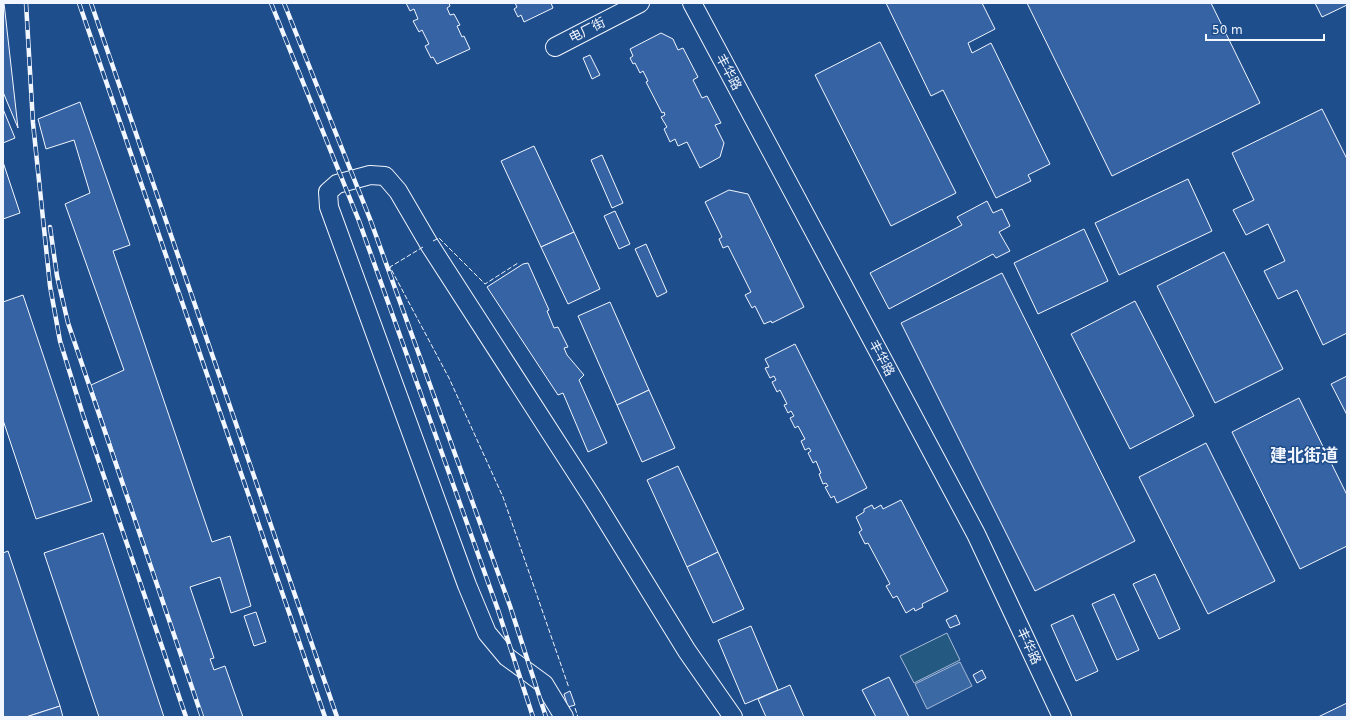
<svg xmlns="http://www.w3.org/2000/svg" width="1350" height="720" font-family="'DejaVu Sans','Noto Sans SC',sans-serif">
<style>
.green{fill:#245a82;stroke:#a8bbd7}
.water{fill:#3b69a3;stroke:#a8bbd7}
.building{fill:#3563a3;stroke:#f2f6ff}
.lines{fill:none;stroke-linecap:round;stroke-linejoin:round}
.minor-casing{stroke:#f2f6ff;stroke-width:20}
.minor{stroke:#1f4e8c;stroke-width:18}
.rail-casing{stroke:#f2f6ff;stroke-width:4.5}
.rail{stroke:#1f4e8c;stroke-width:3;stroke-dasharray:9;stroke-linecap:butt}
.fence{stroke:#f2f6ff;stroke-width:1;stroke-dasharray:5 2;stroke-linecap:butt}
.labels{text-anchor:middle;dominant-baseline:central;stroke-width:3;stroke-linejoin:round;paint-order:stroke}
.street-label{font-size:13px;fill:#f2f6ff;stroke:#1f4e8c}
.district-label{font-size:17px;font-weight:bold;fill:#f2f6ff;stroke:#1f4e8c}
</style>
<rect width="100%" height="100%" fill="#1f4e8c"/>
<!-- green -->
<path class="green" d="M 947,633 L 960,660 L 914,683 L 900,656 Z"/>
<!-- water -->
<path class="water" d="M 960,662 L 972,686 L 927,709 L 915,684 Z"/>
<!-- building -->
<g class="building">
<path d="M 3,3 L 4,3 L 18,128 L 3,92 Z"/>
<path d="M 406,3 L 449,3 L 450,6 L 447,8 L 450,15 L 454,14 L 460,25 L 457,26 L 462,37 L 464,36 L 470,49 L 437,64 L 433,57 L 431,58 L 425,46 L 429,44 L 422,30 L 419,32 L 413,21 L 418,19 L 414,9 L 410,11 Z"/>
<path d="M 515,3 L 551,3 L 553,8 L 524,22 L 521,15 L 518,17 L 514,9 L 517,7 Z"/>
<path d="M 886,3 L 982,3 L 995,29 L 968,43 L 972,53 L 991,43 L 1050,164 L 1028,175 L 1031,181 L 996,198 L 943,90 L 931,96 Z"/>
<path d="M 1027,3 L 1211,3 L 1260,103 L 1112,176 Z"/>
<path d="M 1315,3 L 1347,3 L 1347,5 L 1322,17 Z"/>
<path d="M 661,33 L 673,39 L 678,50 L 683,48 L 698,77 L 693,80 L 702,98 L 707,96 L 721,123 L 715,125 L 724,143 L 720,157 L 700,168 L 687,142 L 678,146 L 675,139 L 670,142 L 664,129 L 667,127 L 661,117 L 665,115 L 664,112 L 662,113 L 646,82 L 648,81 L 643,71 L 640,73 L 635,63 L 633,64 L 630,58 L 633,56 L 630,49 Z"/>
<path d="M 880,42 L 956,193 L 891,226 L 815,75 Z"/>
<path d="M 590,55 L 600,75 L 592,79 L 583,58 Z"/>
<path d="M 80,102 L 130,245 L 113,251 L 212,542 L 230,536 L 251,606 L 231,613 L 220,577 L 190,587 L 214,658 L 210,659 L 214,670 L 225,666 L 243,717 L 203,717 L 91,385 L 124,370 L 65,204 L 90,193 L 74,140 L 46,149 L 38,119 Z"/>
<path d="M 3,109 L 15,138 L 3,143 Z"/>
<path d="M 1322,109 L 1347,159 L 1347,333 L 1323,345 L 1297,290 L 1278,299 L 1264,271 L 1285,261 L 1268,224 L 1246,235 L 1233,210 L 1254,200 L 1232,153 Z"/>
<path d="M 534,146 L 574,232 L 541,247 L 501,161 Z"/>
<path d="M 602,155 L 623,203 L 612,208 L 591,160 Z"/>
<path d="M 3,162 L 20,213 L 3,219 Z"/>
<path d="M 1188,179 L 1212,231 L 1119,275 L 1095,223 Z"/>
<path d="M 729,190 L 748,194 L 804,307 L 772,323 L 771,321 L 764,324 L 755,306 L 752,308 L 745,295 L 751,292 L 728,246 L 723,248 L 719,239 L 722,237 L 705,202 Z"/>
<path d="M 987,201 L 993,213 L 1002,209 L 1010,226 L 999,232 L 1010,251 L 996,258 L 993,254 L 889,309 L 870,273 L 962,225 L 957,217 Z"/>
<path d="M 615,211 L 630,244 L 619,249 L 604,216 Z"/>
<path d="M 1084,229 L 1108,281 L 1038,314 L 1014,263 Z"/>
<path d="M 574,232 L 600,289 L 568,304 L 541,247 Z"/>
<path d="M 646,244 L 667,292 L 657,297 L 635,249 Z"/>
<path d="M 1224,252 L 1283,369 L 1215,403 L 1157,286 Z"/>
<path d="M 528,263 L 549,310 L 547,311 L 554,328 L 558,327 L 568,347 L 564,348 L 567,355 L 584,375 L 579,380 L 607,443 L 588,452 L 563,393 L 558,395 L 487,287 L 523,264 Z"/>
<path d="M 1002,273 L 1135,541 L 1035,591 L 901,323 Z"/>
<path d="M 23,295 L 92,501 L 36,519 L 3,420 L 3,302 Z"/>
<path d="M 1135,301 L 1194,416 L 1130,449 L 1071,334 Z"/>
<path d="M 610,302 L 649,390 L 617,405 L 578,316 Z"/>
<path d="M 795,344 L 867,488 L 837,503 L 834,496 L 831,498 L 825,487 L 828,486 L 826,483 L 823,484 L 819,474 L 821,473 L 816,461 L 813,463 L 808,453 L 811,451 L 809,448 L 805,450 L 801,441 L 805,439 L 798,426 L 795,428 L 790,418 L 794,416 L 791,411 L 788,413 L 784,405 L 787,404 L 780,390 L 777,392 L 772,382 L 776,380 L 774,376 L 770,378 L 765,368 L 769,367 L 765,359 Z"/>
<path d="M 1347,376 L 1347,415 L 1331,384 Z"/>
<path d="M 649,390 L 675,448 L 642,462 L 617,405 Z"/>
<path d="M 1299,398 L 1347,495 L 1347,546 L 1300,569 L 1232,432 Z"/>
<path d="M 1206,443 L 1275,581 L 1208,614 L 1139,477 Z"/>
<path d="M 678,466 L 718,552 L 687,567 L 647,480 Z"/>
<path d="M 901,500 L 948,591 L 922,604 L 923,607 L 915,611 L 914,608 L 906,613 L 897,596 L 893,598 L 886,586 L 890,584 L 868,543 L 865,544 L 859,532 L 862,530 L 856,517 L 864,512 L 864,509 L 872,505 L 874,509 L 881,505 L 883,509 Z"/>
<path d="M 103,533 L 164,717 L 99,717 L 44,553 Z"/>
<path d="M 8,551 L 60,706 L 26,717 L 3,717 L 3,553 Z"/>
<path d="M 718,552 L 744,609 L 713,623 L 687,567 Z"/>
<path d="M 1155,574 L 1180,629 L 1159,639 L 1133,584 Z"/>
<path d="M 1114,594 L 1139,650 L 1117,660 L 1092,604 Z"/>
<path d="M 256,612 L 266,642 L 254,646 L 244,616 Z"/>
<path d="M 956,615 L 960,624 L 950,628 L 946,620 Z"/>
<path d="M 1073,615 L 1098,671 L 1076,681 L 1051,625 Z"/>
<path d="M 751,626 L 778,690 L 745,704 L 718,640 Z"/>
<path d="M 982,670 L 986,678 L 977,683 L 973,675 Z"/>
<path d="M 889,677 L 909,717 L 876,717 L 862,690 Z"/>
<path d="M 790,685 L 804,717 L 766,717 L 758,699 Z"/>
<path d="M 570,691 L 575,705 L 568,707 L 564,694 Z"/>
<path d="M 1347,703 L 1347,717 L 1318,717 Z"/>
<path d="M 60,706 L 63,717 L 26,717 Z"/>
</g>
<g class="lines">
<defs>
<g id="minor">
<path d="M 692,3 L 976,534 L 1062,717"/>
<path d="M 555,47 L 640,3"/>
<path d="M 564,717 L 544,684 L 507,657 L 487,633 L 467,585 L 329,207 L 328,192 L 337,184 L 370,175 L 385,176 L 398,191 L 429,244 L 594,500 L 687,651 L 733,717"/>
</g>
</defs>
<!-- minor casing -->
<use href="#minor" class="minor-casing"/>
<!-- minor -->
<use href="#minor" class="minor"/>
<defs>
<g id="rail">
<path d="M 26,3 L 33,123 L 50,286 L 60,341 L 83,415 L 186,717"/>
<path d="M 79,3 L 325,717"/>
<path d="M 91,3 L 337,717"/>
<path d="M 271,3 L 359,221 L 498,610 L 533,717"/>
<path d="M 284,3 L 370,219 L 510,606 L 546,717"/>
<path d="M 50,227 L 57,276 L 68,323 L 202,717"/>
</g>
</defs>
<!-- rail casing -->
<use href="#rail" class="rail-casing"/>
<!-- rail -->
<use href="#rail" class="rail"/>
<!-- fence -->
<g class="fence">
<path d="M 433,241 L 439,238 L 485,284 L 518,263"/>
<path d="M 423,247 L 390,267 L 449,378 L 503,497 L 569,688"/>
<path d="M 575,708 L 578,717"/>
</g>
</g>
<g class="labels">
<!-- street labels -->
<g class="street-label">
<text transform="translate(587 30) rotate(-27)">电厂街</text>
<text transform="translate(729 72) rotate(62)">丰华路</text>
<text transform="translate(882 358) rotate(62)">丰华路</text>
<text transform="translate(1029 646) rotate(65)">丰华路</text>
</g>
<!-- district labels -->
<g class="district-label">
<text x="1304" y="455">建北街道</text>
</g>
</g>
<!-- border -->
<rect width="1350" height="720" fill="none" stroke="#f2f6ff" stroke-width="8"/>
<!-- scale -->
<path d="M1206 34v6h118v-6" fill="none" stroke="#f2f6ff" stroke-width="2"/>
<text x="1212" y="34" font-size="12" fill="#f2f6ff" stroke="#1f4e8c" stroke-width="3" paint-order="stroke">50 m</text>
</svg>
